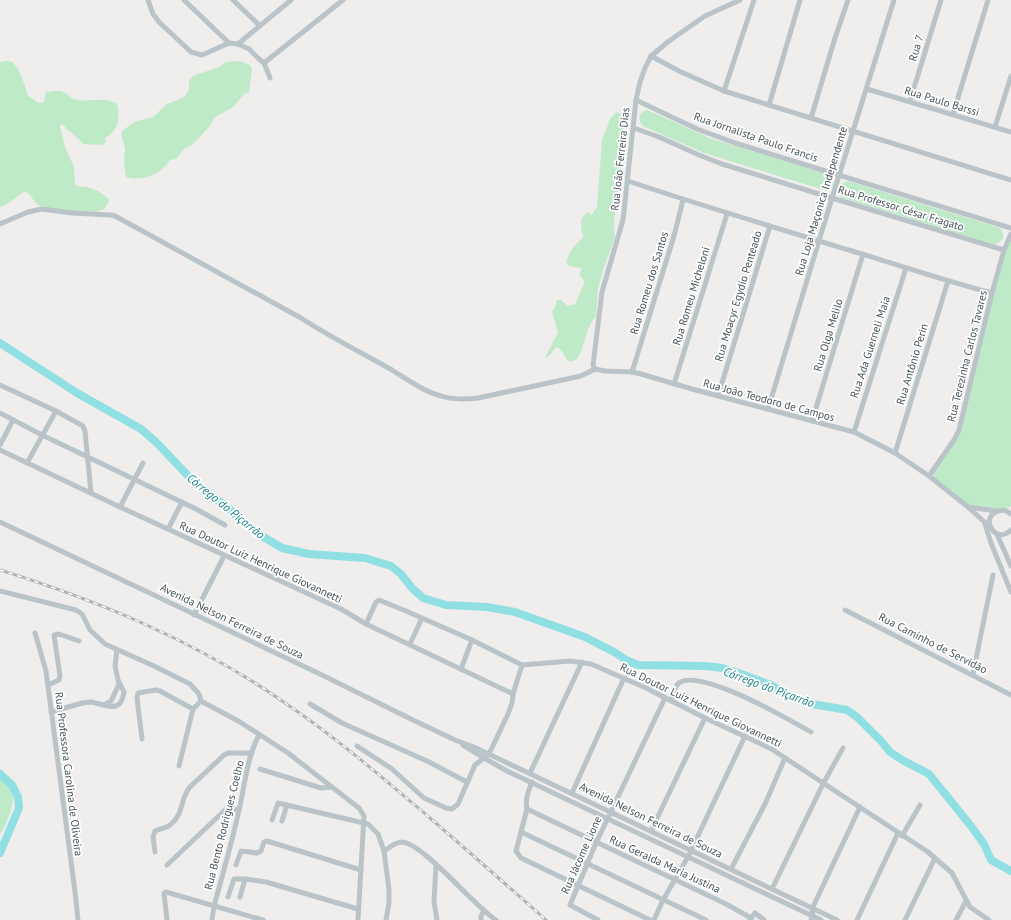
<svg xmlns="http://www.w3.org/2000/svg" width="1011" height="920" font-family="'PT Sans',sans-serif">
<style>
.green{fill:#bfeac8}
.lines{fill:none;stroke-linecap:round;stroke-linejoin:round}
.river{stroke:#90dfe3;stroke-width:8}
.minor{stroke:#bac4c8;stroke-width:5}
.rail-casing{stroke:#b0b4b7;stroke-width:3}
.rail{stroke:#fff;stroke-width:1.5;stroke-dasharray:4.5;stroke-linecap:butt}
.labels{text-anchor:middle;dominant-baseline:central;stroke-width:3.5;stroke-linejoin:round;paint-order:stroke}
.street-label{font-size:11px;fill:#475358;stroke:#fff}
.water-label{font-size:12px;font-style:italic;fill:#198085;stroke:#fff}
</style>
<rect width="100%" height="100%" fill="#f0eded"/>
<!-- green -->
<g class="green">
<path d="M 6,61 C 7,61 11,61 12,62 C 19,66 26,88 28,96 L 39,103 L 44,102 L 46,92 C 50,92 57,90 61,91 C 68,93 70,99 77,100 C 91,102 105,96 117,104 C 120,117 119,131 105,138 L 106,142 L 102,145 L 83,144 C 77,136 69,132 62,124 L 60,126 L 65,147 L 74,167 L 75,184 C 80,188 85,186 90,188 C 97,190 106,195 109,200 C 108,204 106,208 102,210 C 93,214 49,211 40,206 C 34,203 32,195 25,191 L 6,205 L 0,207 L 0,62 Z"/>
<path d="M 239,61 L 250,65 L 252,69 L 249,93 L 245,93 L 232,108 L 215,117 L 210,126 L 192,145 L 184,149 L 176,159 L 170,160 C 161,175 142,182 126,177 L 124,162 L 125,149 L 121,132 L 134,122 L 153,117 L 167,104 L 178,100 L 185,96 L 189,90 L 189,81 L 193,76 L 219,67 L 226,62 Z"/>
<path d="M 647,110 L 712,139 L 832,175 C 835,182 834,188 827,191 L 704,153 L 643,126 C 637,120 639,112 647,110 Z"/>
<path d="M 617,112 L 623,117 L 624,125 L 624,149 L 620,164 L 619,196 L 616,204 L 614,222 L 615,238 L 605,264 L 598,289 L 596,317 C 585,324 584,359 573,361 C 572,362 568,361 567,360 L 561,350 L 557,347 C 552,350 552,355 545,358 L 558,332 L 552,312 L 555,307 L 557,300 L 561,300 L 567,306 L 575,304 L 584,284 L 584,281 L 579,274 L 582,268 L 569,266 L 566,262 L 571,250 L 583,237 C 581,227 578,218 589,212 L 590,215 L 592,214 L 597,207 L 602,140 L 611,117 Z"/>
<path d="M 848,181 L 1000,228 C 1006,235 1003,243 994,244 L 842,198 C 836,191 839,183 848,181 Z"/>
<path d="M 1011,234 L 1011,506 L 1004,510 L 968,507 L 929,476 L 954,440 L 988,307 L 990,291 L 992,290 Z"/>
<path d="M 0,770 C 3,775 12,788 13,792 C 15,802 7,826 0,834 Z"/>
</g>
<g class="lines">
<!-- river -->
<g class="river">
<path d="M 0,343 L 77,393 L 141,429 L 157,443 L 192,480 L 228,508 L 255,532 L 282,548 L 309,554 L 365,558 L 391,566 L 401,574 L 412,588 L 423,598 L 446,605 L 487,607 L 515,612 L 585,637 L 616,653 L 626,660 L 638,665 L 706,666 L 722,668 L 736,672 L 773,686 L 784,693 L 812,704 L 847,710 L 857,717 L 882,742 L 890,752 L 904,761 L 929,774 L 971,826 L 984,844 L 991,860 L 1011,871"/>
<path d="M 0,774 L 12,785 L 18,797 L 19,808 L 0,853"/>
</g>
<!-- minor -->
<g class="minor">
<path d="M 148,0 L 153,14 L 159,22 L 191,52 L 202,55 L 229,43 L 238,44 L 249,49 L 259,59 L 264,63 L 270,78"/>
<path d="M 184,0 L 229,43"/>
<path d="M 233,0 L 259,25"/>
<path d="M 238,44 L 291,0"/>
<path d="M 651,56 L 679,71 L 724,91 L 1011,180"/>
<path d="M 264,63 L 343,0"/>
<path d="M 867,89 L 1011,132"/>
<path d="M 724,91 L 754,0"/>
<path d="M 636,100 L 697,129 L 735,143 L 1011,228"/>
<path d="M 910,101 L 941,0"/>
<path d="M 769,105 L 800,0"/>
<path d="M 953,114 L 988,0"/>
<path d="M 811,118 L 835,38 L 848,0"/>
<path d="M 995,127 L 1011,76"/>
<path d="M 634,128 L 659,137 L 699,155 L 722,164 L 832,198 L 1004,250"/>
<path d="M 628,181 C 702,206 777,228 852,251 C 899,265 945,281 992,293"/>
<path d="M 0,224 L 28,212 L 42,209 L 72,213 L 111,215 L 115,216 L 301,318 C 330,337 362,353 392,370 C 408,380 423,391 441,396 C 453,400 466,399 478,398 L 581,376 L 595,369"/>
<path d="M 595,369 L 605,371 L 632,372 L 641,374 L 692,389 L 854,432 L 895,453 L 929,476 L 968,507 L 992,529"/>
<path d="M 595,369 L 593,365 L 602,292 L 623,220 L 636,100 L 640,82 L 645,68 L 651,56 L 669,41 L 705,16 L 740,0"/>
<path d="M 632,372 L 674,236 L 683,200"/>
<path d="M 674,384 L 727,214"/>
<path d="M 0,385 L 56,411 L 83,426 L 85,431 L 91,493"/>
<path d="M 718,396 L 770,226"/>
<path d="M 768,409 L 832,198 L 894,0"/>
<path d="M 0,413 L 42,435 L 196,509 L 225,525"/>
<path d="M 812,421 L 863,254"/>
<path d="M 854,432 L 906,268"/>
<path d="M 0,445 L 13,420"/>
<path d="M 0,450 L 120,507 L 341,609 L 366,624 L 513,694"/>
<path d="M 895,453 L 948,281"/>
<path d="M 27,463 L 56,411"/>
<path d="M 929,476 L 954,440 L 959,430 L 992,293 L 1004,250 L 1011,234"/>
<path d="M 120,507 L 143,463"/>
<path d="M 968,507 L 996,511"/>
<path d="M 1011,514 C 1007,511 1004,509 999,511 C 979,515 994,546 1011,530"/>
<path d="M 0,522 L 320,674 L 415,721 L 455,740 L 474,747 L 837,920"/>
<path d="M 985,524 L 991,543 L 1011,592"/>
<path d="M 168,529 L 182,502"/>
<path d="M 997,534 L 1011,566"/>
<path d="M 0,591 L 76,610 L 82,614 L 90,630 L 105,644 L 154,666 L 190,684 L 199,694 L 201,701"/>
<path d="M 845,610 L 1011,695"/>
<path d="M 194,615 L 224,556"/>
<path d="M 366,624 L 376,602 L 379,600 L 406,611 L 472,640 L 522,665 L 570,661 L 591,664 L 646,688 L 705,718 L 759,743 L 773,750 L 928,852 L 952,873 L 970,907 L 989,920"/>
<path d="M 35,633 L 46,671 L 75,892 L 78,920"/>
<path d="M 410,644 L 422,618"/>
<path d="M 461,669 L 472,640"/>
<path d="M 973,674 L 993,575"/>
<path d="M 48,685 L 59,680 L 60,676 L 54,635 L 59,634 L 79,641"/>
<path d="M 201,701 L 240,722 L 288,753 L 359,808 L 364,816 L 358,920"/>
<path d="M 671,701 C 673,694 674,686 680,682 C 704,670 788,719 811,732"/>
<path d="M 310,704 L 342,723 L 427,761 L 467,782"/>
<path d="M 104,705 C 117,709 122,705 124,692 L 119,682"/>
<path d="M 51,712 L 82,703 L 91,702 L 104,705 L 111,701 L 119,684 L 115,666 L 117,650"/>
<path d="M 142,739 L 137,698 L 138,693 L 156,690 L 160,691 L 193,709"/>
<path d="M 463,745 L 484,758 L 507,771 L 821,920"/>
<path d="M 357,746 L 392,769 L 424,798 L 446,808 L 452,809 L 458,804 L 475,765 L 489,754 L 508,714 L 512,703 L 513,694 L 522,665"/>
<path d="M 179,766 L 193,709 L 201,701"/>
<path d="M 260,769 L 321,788 L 331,787"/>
<path d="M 530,773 L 582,662"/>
<path d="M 532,782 C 528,792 525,799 527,809 L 516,851 L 521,858 L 650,920"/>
<path d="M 572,793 L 624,678"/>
<path d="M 527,809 L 726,904 L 751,918"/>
<path d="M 272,820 L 278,803 L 368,824 L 378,834 L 384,851 L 389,889 L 389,903 L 386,920"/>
<path d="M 282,821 L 287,805"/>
<path d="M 651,831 L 705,718"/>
<path d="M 521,832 L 706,920"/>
<path d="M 902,836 L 920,805"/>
<path d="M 384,851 C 389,848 395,842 402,842 C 424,844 473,905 496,920"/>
<path d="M 155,852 L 153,837 L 155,831 C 160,829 166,828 170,825 C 184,815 180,798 190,787 L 224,755 L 228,753 L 252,753"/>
<path d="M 167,865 L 225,810 L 229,808 L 239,810"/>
<path d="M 236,865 L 241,851 L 257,853 L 261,851 L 264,842 L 267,841 L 361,870"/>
<path d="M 436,865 L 434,902 L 437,920"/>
<path d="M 731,869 L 765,804 L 785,758"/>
<path d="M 772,889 L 823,784 L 843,748"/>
<path d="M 228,897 L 234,879 L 245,879 L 266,882 L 358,909"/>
<path d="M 240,897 L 245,879"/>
<path d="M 167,920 L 164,893 L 166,892 L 263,920"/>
<path d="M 212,920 L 214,906 C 223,874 232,842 239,810 C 245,785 247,757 259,735"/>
<path d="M 481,920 L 481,916 L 484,911"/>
<path d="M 598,920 L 570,905 L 596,843 L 665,698"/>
<path d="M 654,920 L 663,900 L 688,857 L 745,736"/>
<path d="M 750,920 L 755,913 L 764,920"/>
<path d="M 811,920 L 813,917 L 812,909 L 860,807"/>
<path d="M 857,920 L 898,833"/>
<path d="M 905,920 L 935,858"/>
<path d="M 956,920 L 966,901"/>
</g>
<defs>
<path id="rail" d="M 0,570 C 102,602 200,643 288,705 C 338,739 384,779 430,818 C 469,852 508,886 546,920"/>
</defs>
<!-- rail casing -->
<use href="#rail" class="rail-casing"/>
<!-- rail -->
<use href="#rail" class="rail"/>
</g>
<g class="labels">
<!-- street labels -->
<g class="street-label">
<text transform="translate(916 48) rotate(-73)">Rua 7</text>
<text transform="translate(942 101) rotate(17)">Rua Paulo Barssi</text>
<text transform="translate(756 137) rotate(19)">Rua Jornalista Paulo Francis</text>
<text transform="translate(620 159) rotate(-84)">Rua João Ferreira Dias</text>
<text transform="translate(821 201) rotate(-73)">Rua Loja Maçonica Independente</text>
<text transform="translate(901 208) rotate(17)">Rua Professor César Fragato</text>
<text transform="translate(649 283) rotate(-73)">Rua Romeu dos Santos</text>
<text transform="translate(691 296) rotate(-73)">Rua Romeu Micheloni</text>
<text transform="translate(738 296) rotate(-73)">Rua Moacyr Egydio Penteado</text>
<text transform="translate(828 335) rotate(-73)">Rua Olga Melilo</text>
<text transform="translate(870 347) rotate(-72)">Rua Ada Guerneli Maia</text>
<text transform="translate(967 356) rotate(-76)">Rua Terezinha Carlos Tavares</text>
<text transform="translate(912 364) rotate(-73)">Rua Antônio Perin</text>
<text transform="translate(769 400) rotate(15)">Rua João Teodoro de Campos</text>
<text transform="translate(261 562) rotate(25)">Rua Doutor Luiz Henrique Giovannetti</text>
<text transform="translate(232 621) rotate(26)">Avenida Nelson Ferreira de Souza</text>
<text transform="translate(933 643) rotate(27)">Rua Caminho de Servidão</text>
<text transform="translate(701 705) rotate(26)">Rua Doutor Luiz Henrique Giovannetti</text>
<text transform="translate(69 774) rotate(83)">Rua Professora Carolina de Oliveira</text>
<text transform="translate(651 820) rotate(26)">Avenida Nelson Ferreira de Souza</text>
<text transform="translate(224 825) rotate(-76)">Rua Bento Rodrigues Coelho</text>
<text transform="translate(581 855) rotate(-66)">Rua Jácome Lione</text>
<text transform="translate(665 864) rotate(25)">Rua Geralda Maria Justina</text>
</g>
<!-- water labels -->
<g class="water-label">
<text transform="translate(226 506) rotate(39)">Córrego do Piçarrão</text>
<text transform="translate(769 687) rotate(20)">Córrego do Piçarrão</text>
</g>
</g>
</svg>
